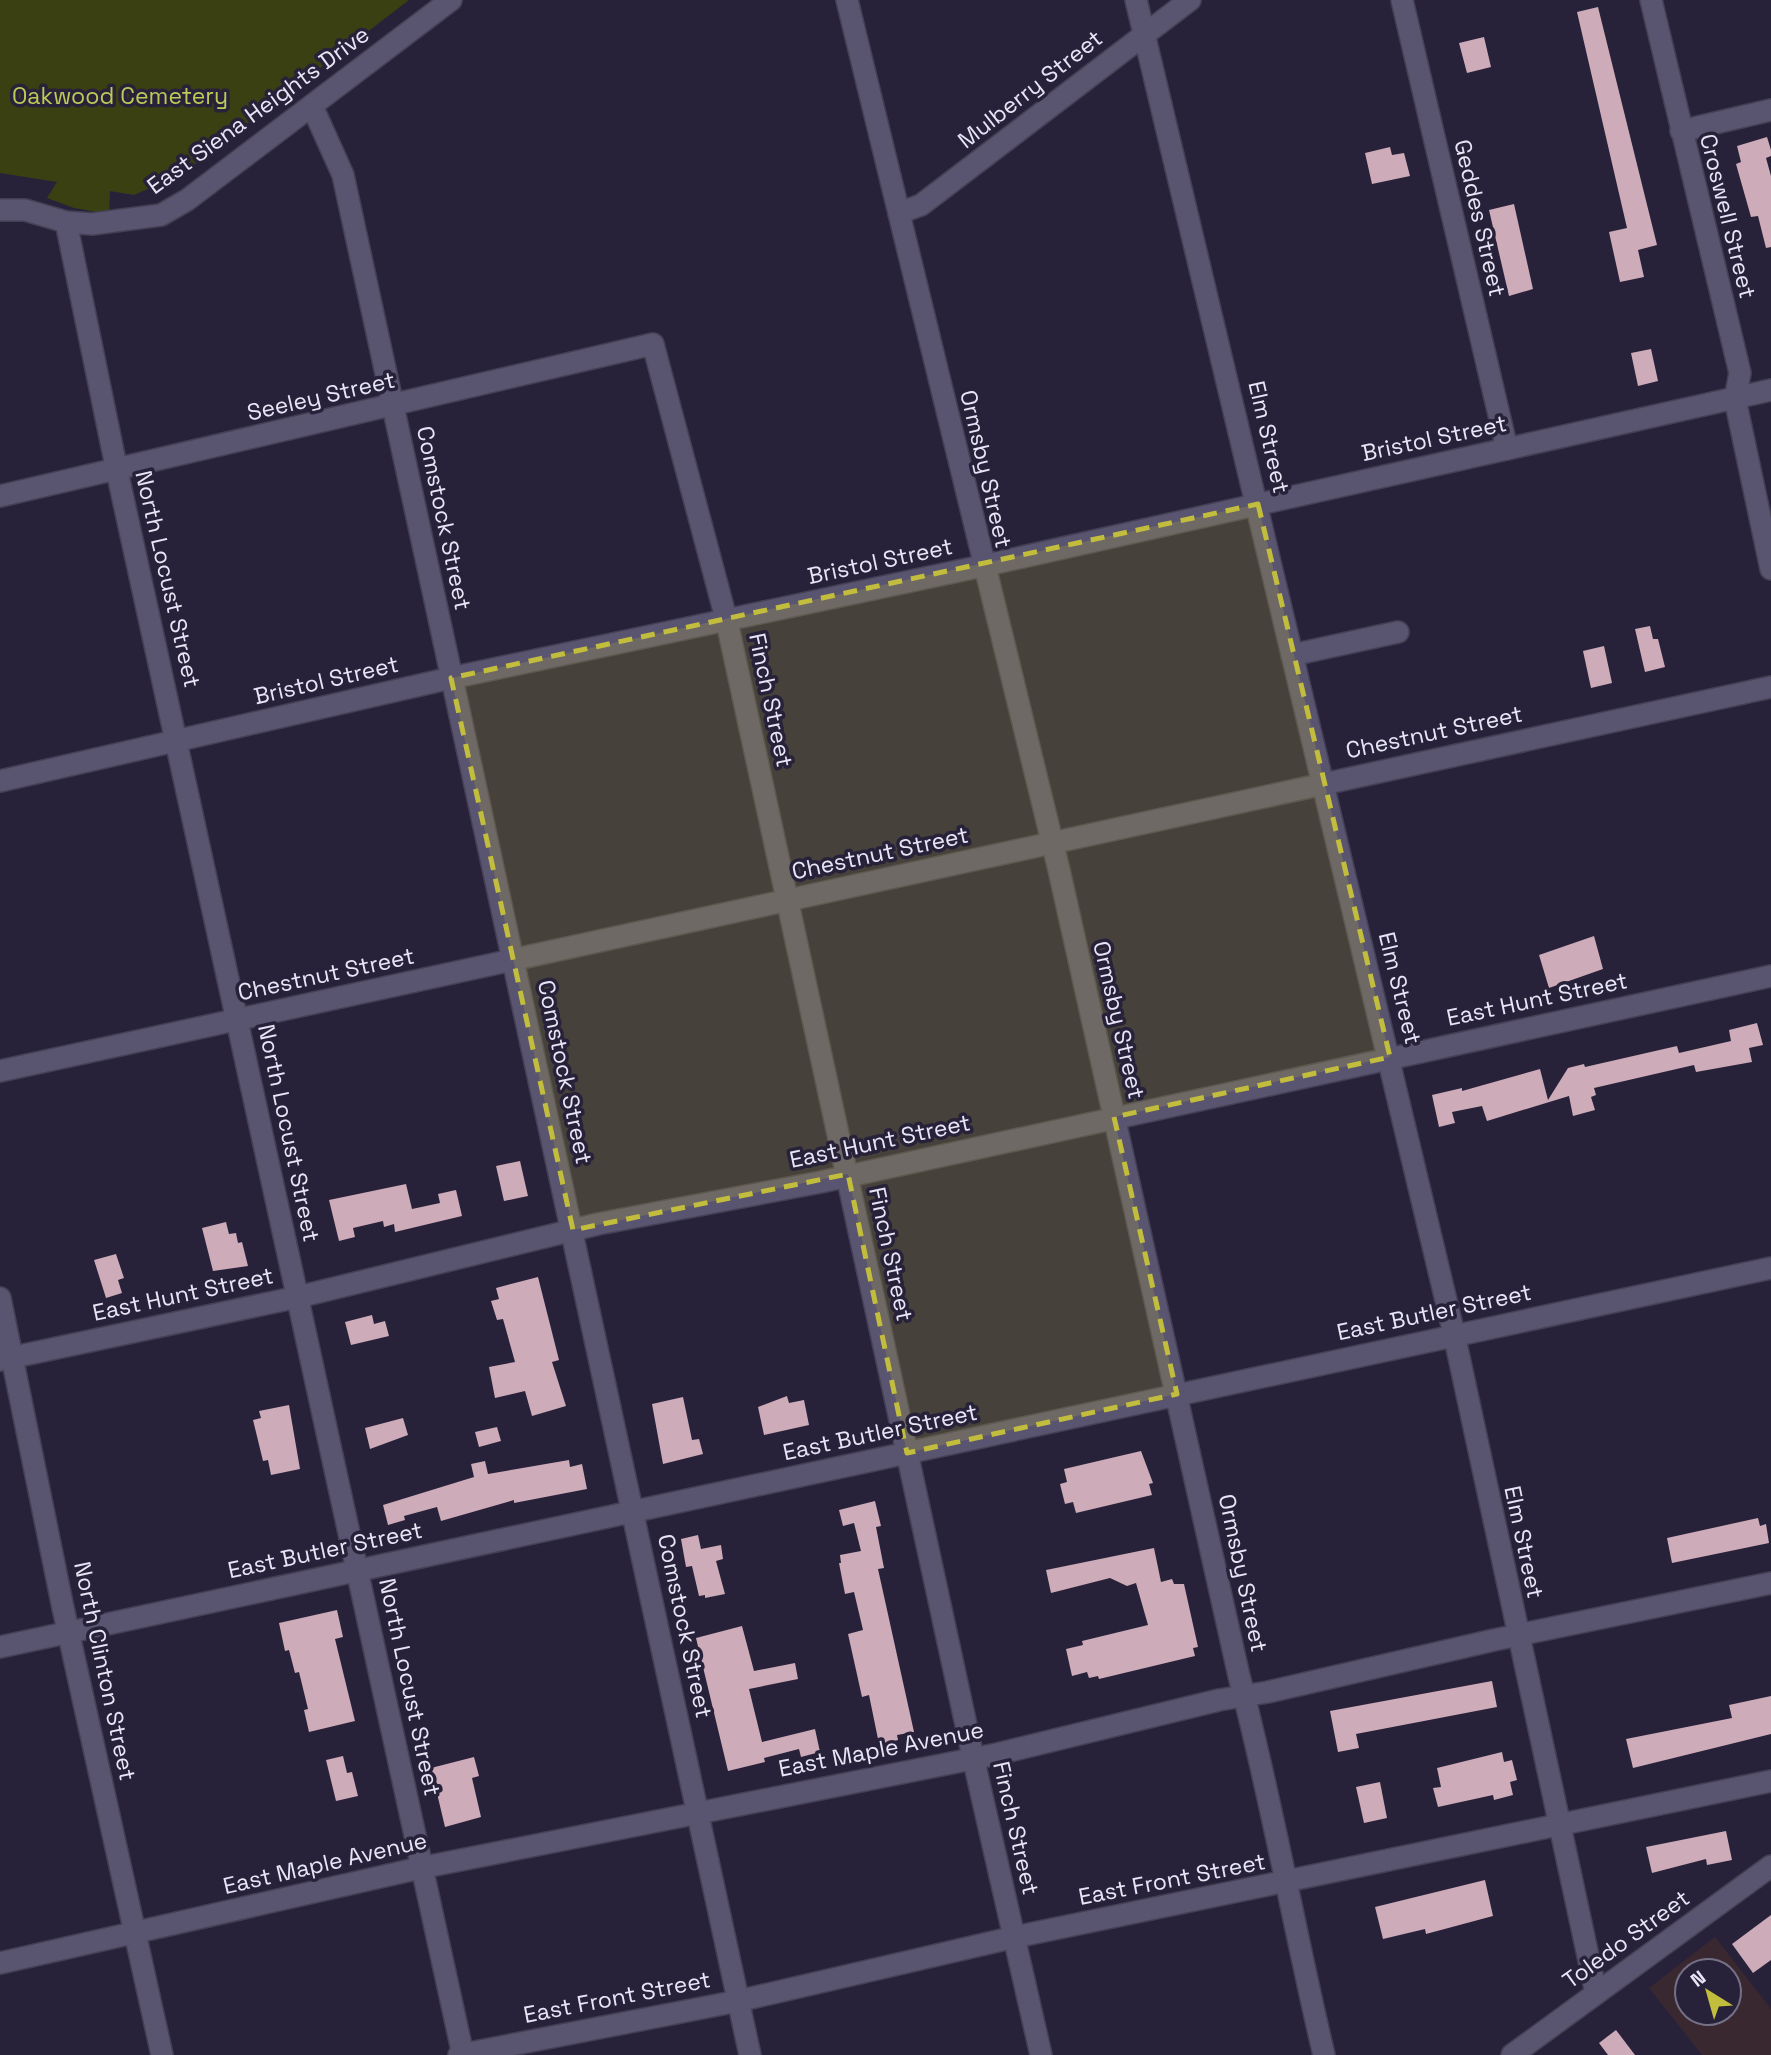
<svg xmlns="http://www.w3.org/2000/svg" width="1771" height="2055" font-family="'Space Grotesk',sans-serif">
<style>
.education{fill:#3a2830;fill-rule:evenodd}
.green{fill:#3b4012}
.building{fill:#ceabb8}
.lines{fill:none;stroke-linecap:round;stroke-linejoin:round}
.minor-casing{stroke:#444054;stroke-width:24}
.minor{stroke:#59546f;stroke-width:21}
.marked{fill:#c3bd3e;fill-opacity:0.2;stroke:#c3bd3e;stroke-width:5;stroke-dasharray:14 9;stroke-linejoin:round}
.labels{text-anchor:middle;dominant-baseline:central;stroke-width:7;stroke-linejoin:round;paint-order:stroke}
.street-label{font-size:23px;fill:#e8e6f6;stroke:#27223a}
.park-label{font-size:23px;fill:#bdca56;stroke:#27223a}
</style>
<rect width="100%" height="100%" fill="#27223a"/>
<!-- education -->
<path class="education" d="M 1715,1937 L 1771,2009 L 1771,2055 L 1702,2055 L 1649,1988 ZM 1687,1971 L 1729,1971 L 1729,2013 L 1687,2013 Z"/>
<!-- green -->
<path class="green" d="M 0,0 L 409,0 L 182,174 L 134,195 L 110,191 L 109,214 L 74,208 L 47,198 L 57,182 L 0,173 Z"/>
<!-- building -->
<g class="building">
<path d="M 1598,7 L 1657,245 L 1638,250 L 1644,277 L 1620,282 L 1609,232 L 1627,228 L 1577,12 Z"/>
<path d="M 1484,37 L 1491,67 L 1467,73 L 1459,43 Z"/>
<path d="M 1767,137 L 1771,150 L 1771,156 L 1766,158 L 1771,176 L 1771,247 L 1766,248 L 1758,216 L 1751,217 L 1736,164 L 1741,162 L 1737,146 Z"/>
<path d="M 1390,147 L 1392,155 L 1404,153 L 1410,176 L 1372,184 L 1365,153 Z"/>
<path d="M 1514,204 L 1533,289 L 1509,296 L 1489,210 Z"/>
<path d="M 1651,349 L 1658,381 L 1638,386 L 1631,353 Z"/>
<path d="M 1650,626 L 1653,639 L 1658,639 L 1665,667 L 1645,672 L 1635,629 Z"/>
<path d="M 1604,646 L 1612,683 L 1591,688 L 1583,651 Z"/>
<path d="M 1594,936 L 1603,969 L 1549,988 L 1539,955 Z"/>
<path d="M 1757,1023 L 1763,1045 L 1749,1048 L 1752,1062 L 1696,1072 L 1694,1065 L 1594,1088 L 1596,1095 L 1591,1097 L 1595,1110 L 1573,1116 L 1569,1096 L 1487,1121 L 1482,1106 L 1452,1112 L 1455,1123 L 1439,1127 L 1432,1095 L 1462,1088 L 1462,1091 L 1540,1069 L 1548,1100 L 1568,1068 L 1584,1064 L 1585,1067 L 1677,1046 L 1679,1053 L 1731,1041 L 1729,1030 Z"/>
<path d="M 520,1161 L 528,1196 L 504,1201 L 496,1166 Z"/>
<path d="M 406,1184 L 412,1209 L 440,1203 L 438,1194 L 456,1190 L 462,1216 L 395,1232 L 394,1224 L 384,1227 L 383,1221 L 353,1228 L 355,1237 L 339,1241 L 329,1200 Z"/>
<path d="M 226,1222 L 229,1234 L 236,1233 L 238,1243 L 242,1242 L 248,1266 L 213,1271 L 202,1228 Z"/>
<path d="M 116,1254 L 124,1278 L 118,1280 L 122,1293 L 106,1298 L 94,1260 Z"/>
<path d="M 538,1277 L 559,1360 L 552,1362 L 566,1406 L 532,1416 L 525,1391 L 495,1398 L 489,1367 L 515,1362 L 503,1319 L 497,1320 L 491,1301 L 499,1299 L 496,1288 Z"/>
<path d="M 372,1315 L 374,1324 L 385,1321 L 389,1336 L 351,1345 L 345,1322 Z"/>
<path d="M 787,1396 L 789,1403 L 804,1400 L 809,1425 L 764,1435 L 758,1407 Z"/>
<path d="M 683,1397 L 692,1440 L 699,1439 L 703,1454 L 663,1464 L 652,1404 Z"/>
<path d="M 289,1405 L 300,1469 L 271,1475 L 268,1460 L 263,1461 L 253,1420 L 261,1418 L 259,1411 Z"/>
<path d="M 403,1418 L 408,1435 L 370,1449 L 365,1428 Z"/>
<path d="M 497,1427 L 501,1441 L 479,1447 L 475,1432 Z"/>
<path d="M 1141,1451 L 1153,1483 L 1149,1484 L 1152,1495 L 1076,1513 L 1073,1502 L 1065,1504 L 1060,1484 L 1067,1482 L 1064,1469 Z"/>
<path d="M 569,1460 L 570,1467 L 582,1464 L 587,1489 L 514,1503 L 514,1500 L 441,1521 L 437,1507 L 404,1516 L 405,1520 L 388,1525 L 383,1505 L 474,1477 L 471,1464 L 485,1461 L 488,1474 Z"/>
<path d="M 875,1501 L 881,1526 L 876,1527 L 884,1568 L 878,1569 L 914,1732 L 897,1735 L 898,1740 L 883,1744 L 882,1738 L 878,1739 L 869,1695 L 862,1697 L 848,1634 L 863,1630 L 854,1592 L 845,1594 L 839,1563 L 841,1563 L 840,1555 L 861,1551 L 854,1523 L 843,1526 L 839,1510 Z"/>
<path d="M 1758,1518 L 1760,1526 L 1766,1524 L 1769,1543 L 1672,1563 L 1667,1538 Z"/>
<path d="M 698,1535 L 701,1549 L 721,1545 L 723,1559 L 716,1561 L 725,1594 L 705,1598 L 705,1595 L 699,1596 L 692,1566 L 686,1567 L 681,1539 Z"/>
<path d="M 1154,1548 L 1161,1582 L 1172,1579 L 1174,1584 L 1184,1584 L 1198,1647 L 1193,1648 L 1195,1656 L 1099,1679 L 1098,1676 L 1089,1678 L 1087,1672 L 1072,1676 L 1066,1649 L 1083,1645 L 1082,1641 L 1148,1625 L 1136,1583 L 1127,1586 L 1110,1578 L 1051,1593 L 1046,1570 Z"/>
<path d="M 337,1610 L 343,1637 L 335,1639 L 355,1721 L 309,1732 L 304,1710 L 308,1709 L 299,1672 L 295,1673 L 289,1650 L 285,1651 L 279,1623 Z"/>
<path d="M 742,1626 L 754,1671 L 795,1663 L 798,1679 L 749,1689 L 762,1742 L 815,1729 L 820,1752 L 801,1757 L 799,1749 L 764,1758 L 765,1762 L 728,1771 L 696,1638 Z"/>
<path d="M 1492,1681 L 1497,1707 L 1356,1734 L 1359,1748 L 1338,1752 L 1330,1711 Z"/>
<path d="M 1771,1696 L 1771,1734 L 1633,1768 L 1626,1739 L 1732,1718 L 1729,1705 Z"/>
<path d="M 1502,1752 L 1504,1762 L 1512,1760 L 1517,1780 L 1510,1782 L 1513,1795 L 1494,1800 L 1493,1795 L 1438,1807 L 1433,1788 L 1441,1787 L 1437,1768 Z"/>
<path d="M 343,1756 L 347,1773 L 352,1772 L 358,1796 L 336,1801 L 326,1760 Z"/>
<path d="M 474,1757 L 479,1776 L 472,1778 L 481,1817 L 445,1827 L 431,1768 Z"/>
<path d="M 1380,1782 L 1387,1818 L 1364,1823 L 1356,1787 Z"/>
<path d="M 1726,1831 L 1732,1860 L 1707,1865 L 1706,1859 L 1652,1873 L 1646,1847 Z"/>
<path d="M 1485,1880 L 1493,1916 L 1426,1934 L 1425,1929 L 1383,1939 L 1375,1907 Z"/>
<path d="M 1771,1915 L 1771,1960 L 1753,1973 L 1732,1944 Z"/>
<path d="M 1616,2030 L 1635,2055 L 1608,2055 L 1599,2043 Z"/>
</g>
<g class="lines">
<defs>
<g id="minor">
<path d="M 847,0 L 1059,870 L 1239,1676 C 1272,1801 1294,1929 1324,2055"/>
<path d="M 1136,0 L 1454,1334 L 1596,1993"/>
<path d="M 1402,0 L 1507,449"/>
<path d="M 1651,0 L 1740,373 L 1735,399 L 1771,569"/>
<path d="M 312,106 L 343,175 L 750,2055"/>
<path d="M 1681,131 L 1771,110"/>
<path d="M 0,210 L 25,210 L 66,222 L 92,224 L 161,215 L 187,200 L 451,0"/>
<path d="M 899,213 L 921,205 L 1190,0"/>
<path d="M 66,222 L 117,471 L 463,2055"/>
<path d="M 0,496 L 653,344 L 727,622 L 973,1757 L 1041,2055"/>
<path d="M 1292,655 L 1398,632"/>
<path d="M 0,781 L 451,678 L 982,566 L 1771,390"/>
<path d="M 0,1071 L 1771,687"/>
<path d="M 0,1298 L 63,1608 L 162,2055"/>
<path d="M 0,1360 L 298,1297 L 598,1224 L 821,1182 L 1771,976"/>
<path d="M 0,1647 L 1771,1268"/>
<path d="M 0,1963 L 420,1868 L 997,1754 L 1219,1700 L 1268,1692 L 1494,1640 L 1771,1583"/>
<path d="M 459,2055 L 738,2001 L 1015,1937 L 1771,1781"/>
<path d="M 1512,2055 L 1771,1866"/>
</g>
</defs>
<!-- minor casing -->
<use href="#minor" class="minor-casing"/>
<!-- minor -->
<use href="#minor" class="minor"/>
</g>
<!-- marked area -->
<path class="marked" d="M 1258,504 L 1390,1057 L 1114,1117 L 1177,1394 L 907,1453 L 848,1174 L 573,1230 L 451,678 Z"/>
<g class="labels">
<!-- street labels -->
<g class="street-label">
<text transform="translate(1030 89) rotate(-38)">Mulberry Street</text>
<text transform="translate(258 110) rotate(-36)">East Siena Heights Drive</text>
<text transform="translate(1728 216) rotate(76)">Croswell Street</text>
<text transform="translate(1480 218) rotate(77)">Geddes Street</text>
<text transform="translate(321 396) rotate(-13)">Seeley Street</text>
<text transform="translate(1269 437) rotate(77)">Elm Street</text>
<text transform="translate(1434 438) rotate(-12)">Bristol Street</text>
<text transform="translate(986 469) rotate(77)">Ormsby Street</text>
<text transform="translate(444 518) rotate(78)">Comstock Street</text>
<text transform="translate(880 561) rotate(-12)">Bristol Street</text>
<text transform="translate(168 579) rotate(77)">North Locust Street</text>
<text transform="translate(326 680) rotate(-13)">Bristol Street</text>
<text transform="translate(771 700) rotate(78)">Finch Street</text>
<text transform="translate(1434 732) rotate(-12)">Chestnut Street</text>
<text transform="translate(880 853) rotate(-12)">Chestnut Street</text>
<text transform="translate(326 974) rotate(-12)">Chestnut Street</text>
<text transform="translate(1400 988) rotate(76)">Elm Street</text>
<text transform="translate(1537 999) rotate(-12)">East Hunt Street</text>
<text transform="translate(1119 1020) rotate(77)">Ormsby Street</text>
<text transform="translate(565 1072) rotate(78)">Comstock Street</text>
<text transform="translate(289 1133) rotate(78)">North Locust Street</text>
<text transform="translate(880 1141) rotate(-12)">East Hunt Street</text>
<text transform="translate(891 1254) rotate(78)">Finch Street</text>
<text transform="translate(183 1294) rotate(-12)">East Hunt Street</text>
<text transform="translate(1434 1312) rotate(-12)">East Butler Street</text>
<text transform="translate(880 1432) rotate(-12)">East Butler Street</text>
<text transform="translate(1524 1542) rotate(78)">Elm Street</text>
<text transform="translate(325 1550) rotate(-12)">East Butler Street</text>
<text transform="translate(1243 1573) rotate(78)">Ormsby Street</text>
<text transform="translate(685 1626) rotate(78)">Comstock Street</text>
<text transform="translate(105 1671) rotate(78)">North Clinton Street</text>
<text transform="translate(410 1687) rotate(78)">North Locust Street</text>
<text transform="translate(881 1749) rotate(-11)">East Maple Avenue</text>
<text transform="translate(1016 1828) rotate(77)">Finch Street</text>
<text transform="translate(325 1863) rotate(-13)">East Maple Avenue</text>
<text transform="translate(1172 1879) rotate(-11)">East Front Street</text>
<text transform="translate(1626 1939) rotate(-36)">Toledo Street</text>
<text transform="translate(617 1997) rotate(-11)">East Front Street</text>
</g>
<!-- park labels -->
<g class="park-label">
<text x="120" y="96">Oakwood Cemetery</text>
</g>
</g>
<!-- north arrow -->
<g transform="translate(1708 1992) rotate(323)"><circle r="33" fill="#27223a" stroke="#747085" stroke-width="2"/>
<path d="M0-5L12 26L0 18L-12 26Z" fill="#c3bd3e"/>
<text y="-10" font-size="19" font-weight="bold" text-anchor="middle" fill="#e8e6f6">N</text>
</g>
</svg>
